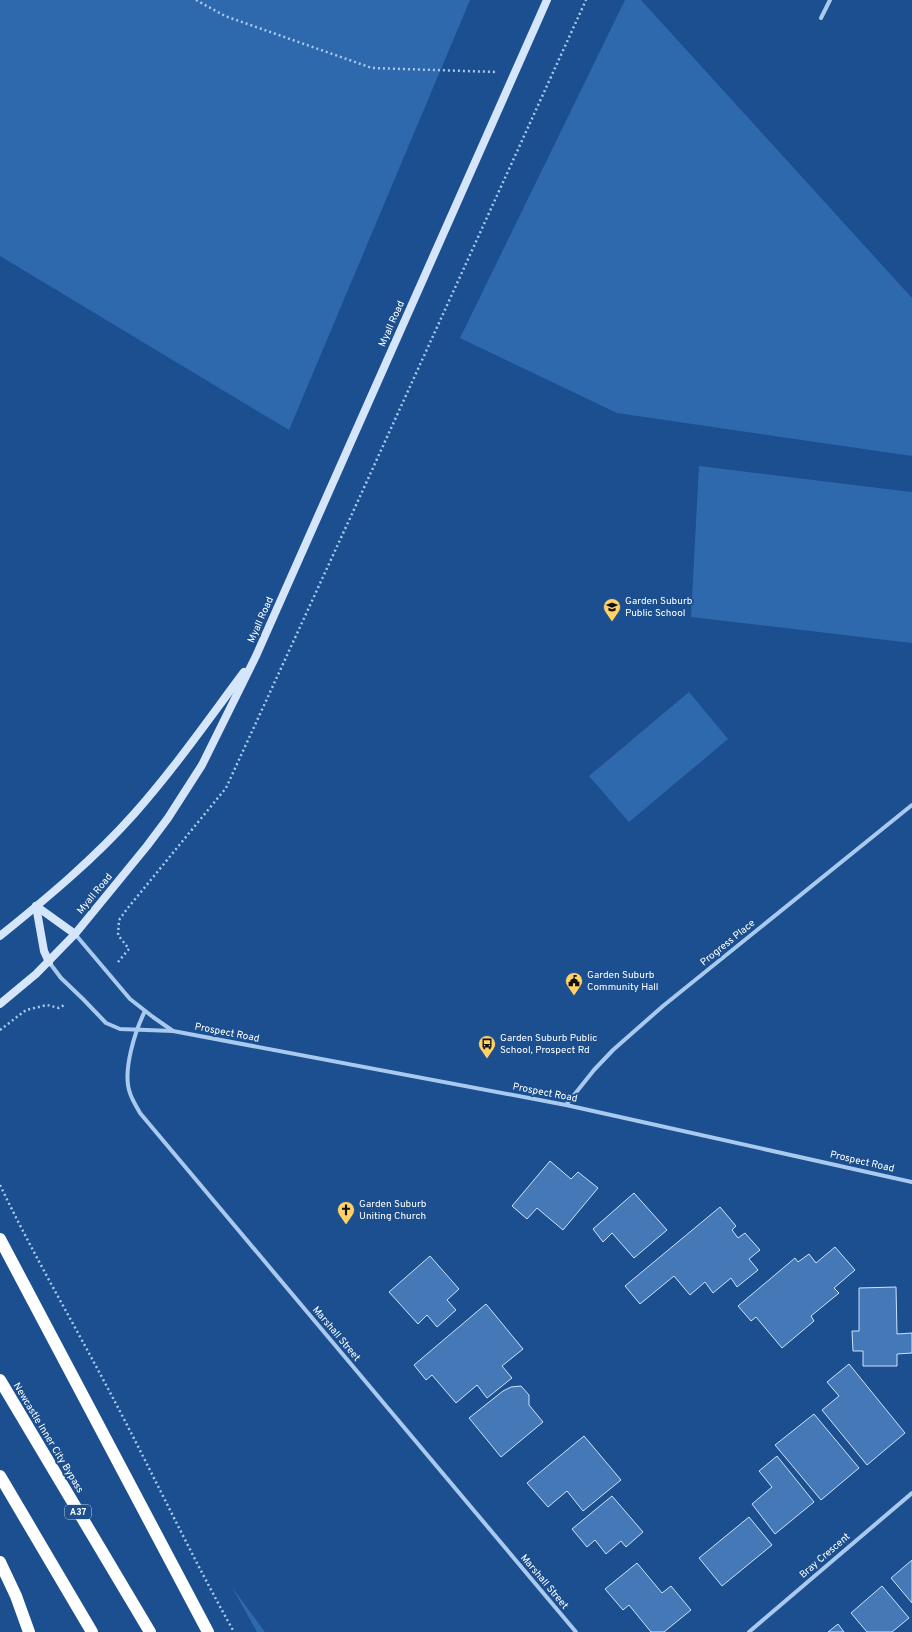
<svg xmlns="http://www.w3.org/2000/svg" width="912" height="1632" font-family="Overpass,sans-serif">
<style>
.green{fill:#2e69ad}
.building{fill:#4478b7;stroke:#cfe3fa}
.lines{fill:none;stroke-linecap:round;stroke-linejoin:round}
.path{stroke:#a9c9ee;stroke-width:2.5;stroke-dasharray:2 3;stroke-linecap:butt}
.street{stroke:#a9c9ee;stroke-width:4}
.secondary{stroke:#d6e6fa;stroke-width:8}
.highway{stroke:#fff;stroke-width:12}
.labels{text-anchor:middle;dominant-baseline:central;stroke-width:4;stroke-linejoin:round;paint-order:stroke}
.shield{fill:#1b4f8f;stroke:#bbcadd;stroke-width:1}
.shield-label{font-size:9px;font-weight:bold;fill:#fff}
.street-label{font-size:10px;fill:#fff;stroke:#1b4f8f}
.poi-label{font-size:10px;fill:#fff;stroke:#1b4f8f;text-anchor:start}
</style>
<rect width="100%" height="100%" fill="#1b4f8f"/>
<!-- green -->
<g class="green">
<path d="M 0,0 L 470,0 L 289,430 L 0,256 Z"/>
<path d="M 625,0 L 641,0 L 912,298 L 912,456 L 617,413 L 460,338 Z"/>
<path d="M 699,466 L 912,492 L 912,643 L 691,617 Z"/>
<path d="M 689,692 L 728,739 L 629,822 L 589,776 Z"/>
<path d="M 232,1587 L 265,1632 L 257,1632 Z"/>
</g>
<!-- building -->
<g class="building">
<path d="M 550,1161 L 571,1179 L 578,1172 L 598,1188 L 563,1230 L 537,1208 L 527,1219 L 512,1206 Z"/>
<path d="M 634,1193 L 667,1230 L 634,1258 L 612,1233 L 603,1242 L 593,1229 Z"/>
<path d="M 720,1207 L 736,1226 L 732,1230 L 738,1238 L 745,1233 L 760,1250 L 749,1259 L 758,1270 L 737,1287 L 731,1278 L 713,1293 L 705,1282 L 690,1295 L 674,1276 L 640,1304 L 625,1286 Z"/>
<path d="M 835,1247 L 855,1270 L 834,1288 L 839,1293 L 811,1316 L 814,1321 L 782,1348 L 756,1317 L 751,1321 L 738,1306 L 795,1258 L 798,1262 L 809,1254 L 816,1263 Z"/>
<path d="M 430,1256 L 459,1289 L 447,1300 L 456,1310 L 437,1327 L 427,1315 L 418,1324 L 389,1292 Z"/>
<path d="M 896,1287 L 897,1334 L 912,1333 L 912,1353 L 897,1354 L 897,1366 L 863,1366 L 863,1351 L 853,1351 L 852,1331 L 859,1331 L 859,1288 Z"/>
<path d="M 486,1304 L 523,1349 L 502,1366 L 512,1378 L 487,1398 L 477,1385 L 456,1403 L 432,1375 L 426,1380 L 414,1365 Z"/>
<path d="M 849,1364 L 905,1433 L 867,1465 L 822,1410 L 839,1396 L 827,1382 Z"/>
<path d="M 521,1386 L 529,1395 L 529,1405 L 543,1422 L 501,1457 L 469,1418 L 503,1391 L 511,1387 Z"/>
<path d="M 814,1414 L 859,1468 L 821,1500 L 775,1445 Z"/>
<path d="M 584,1436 L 621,1480 L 583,1511 L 567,1491 L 548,1507 L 527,1483 Z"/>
<path d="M 777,1456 L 814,1502 L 775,1534 L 752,1504 L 772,1487 L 759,1471 Z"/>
<path d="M 612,1496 L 643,1532 L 626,1547 L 621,1541 L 606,1554 L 595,1540 L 587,1547 L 572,1529 Z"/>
<path d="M 749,1517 L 772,1545 L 722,1586 L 699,1558 Z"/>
<path d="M 912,1560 L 912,1603 L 891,1578 Z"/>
<path d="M 637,1563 L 662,1593 L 671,1586 L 691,1610 L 664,1632 L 651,1632 L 629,1605 L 623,1610 L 605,1589 Z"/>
<path d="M 882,1586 L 909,1618 L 892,1632 L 867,1632 L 851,1613 Z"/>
<path d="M 838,1624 L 844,1632 L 828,1632 Z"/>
</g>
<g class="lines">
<!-- path -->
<g class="path">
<path d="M 196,0 L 225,16 L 372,68 L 497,72"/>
<path d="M 118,962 L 129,949 L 118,935 L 119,920 L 127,909 L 226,788 L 357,503 L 586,0"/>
<path d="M 0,1030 L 26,1010 L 47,1005 L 59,1008 L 66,1004"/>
<path d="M 0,1185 C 32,1252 70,1317 105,1383 C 149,1465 188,1550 234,1632"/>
</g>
<!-- street -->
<g class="street">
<path d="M 821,18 L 830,0"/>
<path d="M 75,934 L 130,999 L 153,1017 L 173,1031"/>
<path d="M 49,962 L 61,978 L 83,999 L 106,1023 L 120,1029 L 173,1031 L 566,1105 L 912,1182"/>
<path d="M 145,1011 C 135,1031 122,1072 130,1093 C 132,1100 137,1107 140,1113 L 576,1632"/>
<path d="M 566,1105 L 594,1070 L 613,1050 L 663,1006 L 912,805"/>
<path d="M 749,1632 L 912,1493"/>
</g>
<!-- secondary -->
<g class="secondary">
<path d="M 36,906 L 44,951 L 49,962"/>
<path d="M 36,906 L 75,934"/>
<path d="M 0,936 C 47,898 94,859 134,814 C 174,769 208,720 244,672"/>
<path d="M 0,1004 L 36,974 L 75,934 L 147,846 L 168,818 L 202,765 L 256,656 L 547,0"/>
</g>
<!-- highway -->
<g class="highway">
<path d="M 0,1239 L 208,1632"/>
<path d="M 0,1380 L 150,1632"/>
<path d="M 0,1476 L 92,1632"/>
<path d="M 0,1562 L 16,1596 L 29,1632"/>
</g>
</g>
<!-- icons -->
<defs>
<symbol id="school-pin" viewBox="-11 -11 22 30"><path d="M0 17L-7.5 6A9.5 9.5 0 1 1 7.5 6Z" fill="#ffd166" stroke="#1b4f8f"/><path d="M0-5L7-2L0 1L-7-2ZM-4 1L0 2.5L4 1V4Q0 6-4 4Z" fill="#111"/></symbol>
<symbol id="civic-pin" viewBox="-11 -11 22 30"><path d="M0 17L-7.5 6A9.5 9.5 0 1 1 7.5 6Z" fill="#ffd166" stroke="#1b4f8f"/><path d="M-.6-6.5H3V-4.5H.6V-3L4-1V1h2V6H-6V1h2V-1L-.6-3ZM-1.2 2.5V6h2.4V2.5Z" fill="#111"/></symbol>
<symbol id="bus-pin" viewBox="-11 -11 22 30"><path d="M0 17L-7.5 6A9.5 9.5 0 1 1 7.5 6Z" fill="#ffd166" stroke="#1b4f8f"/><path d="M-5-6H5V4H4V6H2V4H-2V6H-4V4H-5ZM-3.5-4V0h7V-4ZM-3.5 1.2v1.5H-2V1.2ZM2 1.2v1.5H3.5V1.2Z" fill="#111"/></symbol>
<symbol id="church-pin" viewBox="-11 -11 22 30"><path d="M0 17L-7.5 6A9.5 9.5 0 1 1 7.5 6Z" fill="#ffd166" stroke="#1b4f8f"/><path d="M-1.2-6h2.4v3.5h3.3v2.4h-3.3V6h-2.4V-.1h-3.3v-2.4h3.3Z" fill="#111"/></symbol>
</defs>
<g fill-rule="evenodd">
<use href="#school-pin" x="602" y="597" width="20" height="27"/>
<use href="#civic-pin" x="564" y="971" width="20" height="27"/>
<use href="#bus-pin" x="477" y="1034" width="20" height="27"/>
<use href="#church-pin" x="336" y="1200" width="20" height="27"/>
</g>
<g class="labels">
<!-- shield labels -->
<rect class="shield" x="65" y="1505" width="26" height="14" rx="3"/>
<g class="shield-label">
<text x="78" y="1512">A37</text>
</g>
<!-- street labels -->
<g class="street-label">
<text transform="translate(392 324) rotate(-66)">Myall Road</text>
<text transform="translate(261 620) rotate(-66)">Myall Road</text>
<text transform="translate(95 894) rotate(-50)">Myall Road</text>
<text transform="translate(728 943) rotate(-39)">Progress Place</text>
<text transform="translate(227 1033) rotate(11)">Prospect Road</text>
<text transform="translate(545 1093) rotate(11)">Prospect Road</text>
<text transform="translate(862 1162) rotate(13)">Prospect Road</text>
<text transform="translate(336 1334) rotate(50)">Marshall Street</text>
<text transform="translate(48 1438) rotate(59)">Newcastle Inner City Bypass</text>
<text transform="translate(825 1556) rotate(-41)">Bray Crescent</text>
<text transform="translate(544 1582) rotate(50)">Marshall Street</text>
</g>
<!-- poi labels -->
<g class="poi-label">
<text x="625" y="601">Garden Suburb<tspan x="625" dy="12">Public School</tspan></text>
<text x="587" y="975">Garden Suburb<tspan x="587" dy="12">Community Hall</tspan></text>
<text x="500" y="1038">Garden Suburb Public<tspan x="500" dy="12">School, Prospect Rd</tspan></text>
<text x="359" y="1204">Garden Suburb<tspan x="359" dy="12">Uniting Church</tspan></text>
</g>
</g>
</svg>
